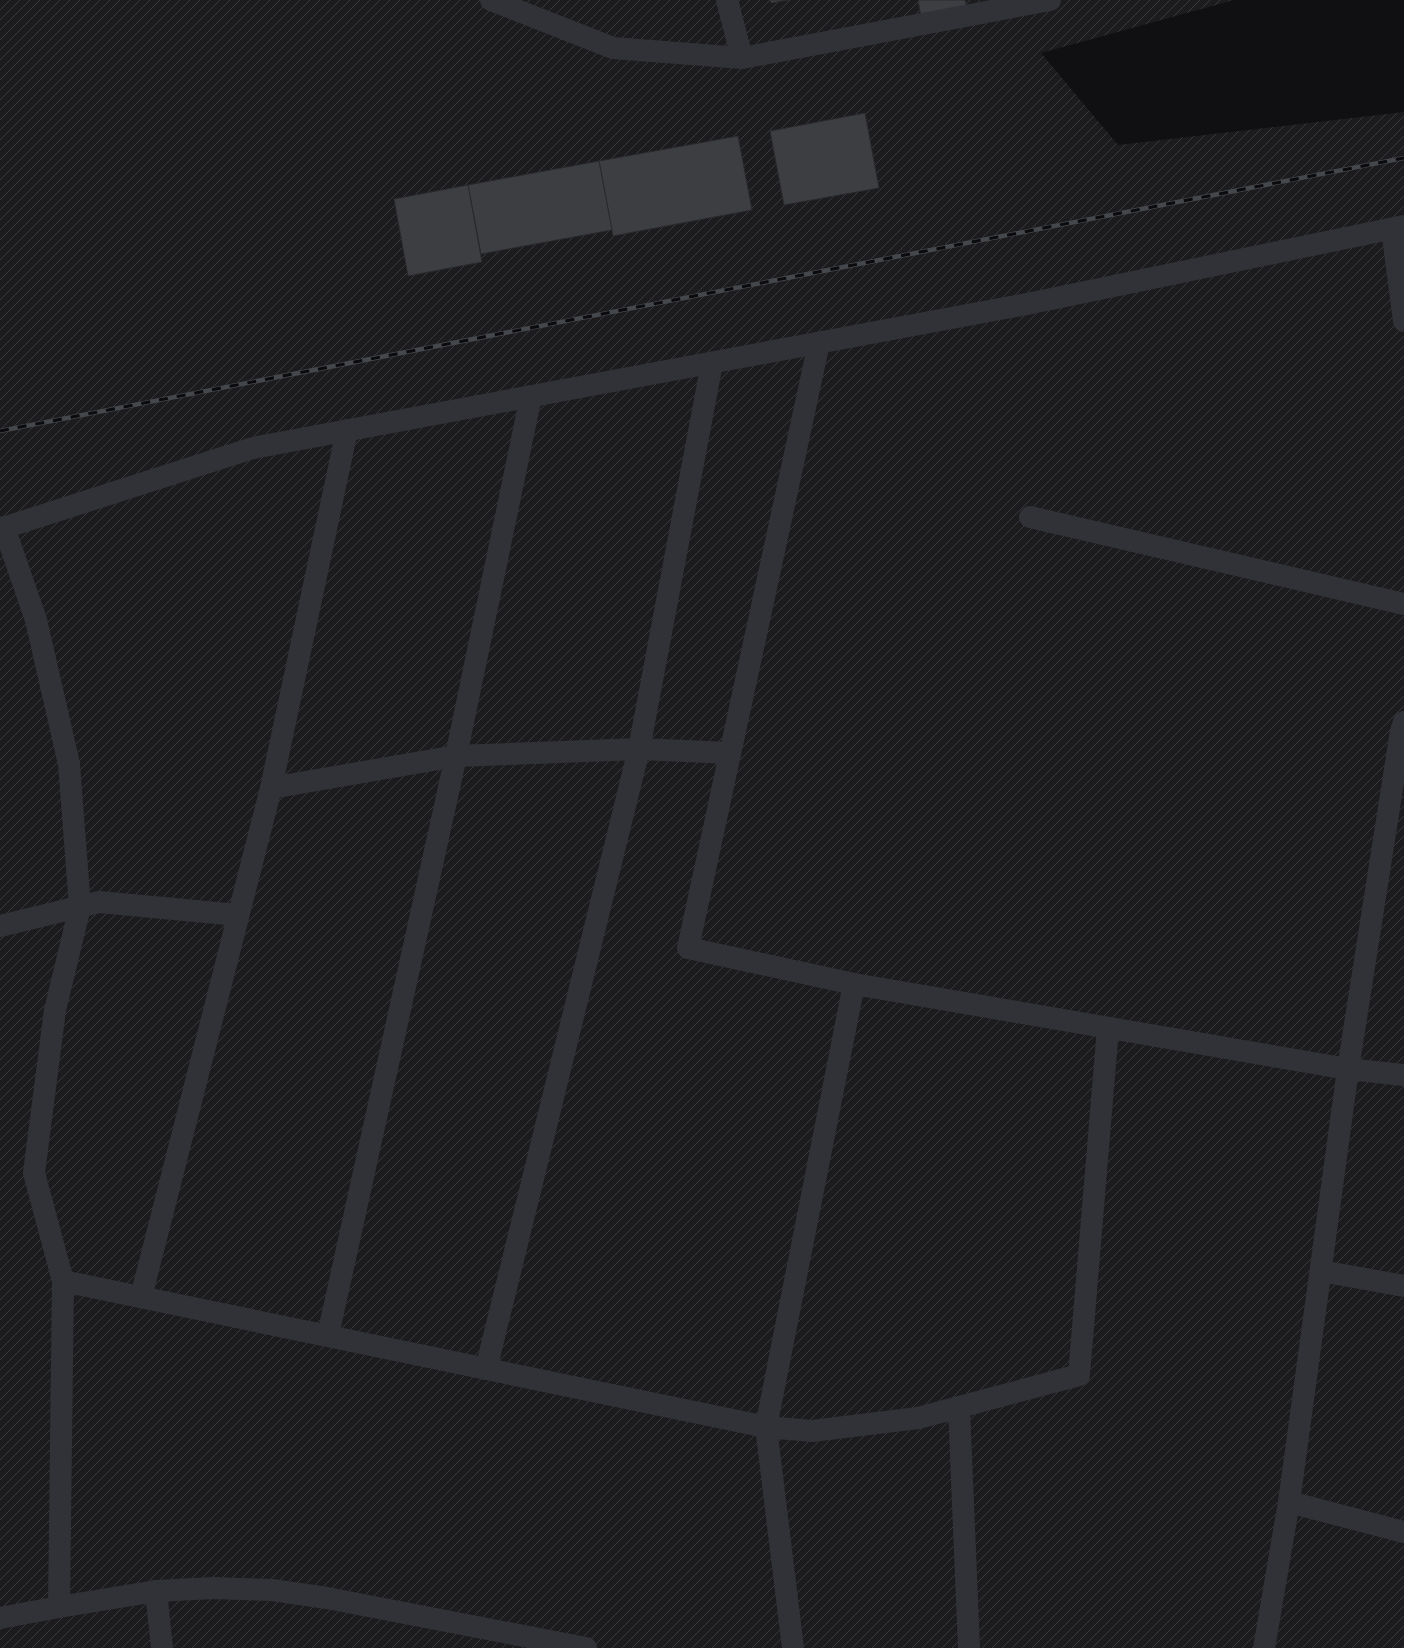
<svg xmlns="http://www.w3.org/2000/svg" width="1404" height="1648" font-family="'DM Sans',sans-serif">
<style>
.industrial{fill:url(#industrial-furrows)}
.building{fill:#3c3e42;stroke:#2a2a2e}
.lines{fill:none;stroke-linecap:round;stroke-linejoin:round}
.minor{stroke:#313237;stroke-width:22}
.tertiary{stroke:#313237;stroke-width:22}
.rail-casing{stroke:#44474c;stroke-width:4.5}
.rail{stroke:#0b0b0d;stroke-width:3;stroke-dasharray:9;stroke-linecap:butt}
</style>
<defs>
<pattern id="industrial-furrows" width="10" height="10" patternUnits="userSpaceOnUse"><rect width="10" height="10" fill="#1c1c1f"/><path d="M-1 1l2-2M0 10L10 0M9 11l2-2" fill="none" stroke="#3a3a3d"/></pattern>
</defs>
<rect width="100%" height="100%" fill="#101012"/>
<!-- industrial -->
<path class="industrial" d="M 0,0 L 1234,0 L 1041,53 L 1118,145 L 1404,112 L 1404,1648 L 0,1648 Z"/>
<!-- building -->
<g class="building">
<path d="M 770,0 L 789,0 L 771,3 Z"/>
<path d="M 918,0 L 965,0 L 967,9 L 921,17 Z"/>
<path d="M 865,113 L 879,188 L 784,205 L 770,131 Z"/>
<path d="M 738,136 L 752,210 L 613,236 L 599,161 Z"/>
<path d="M 599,161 L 612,230 L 481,254 L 468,185 Z"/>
<path d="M 468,185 L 482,262 L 408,276 L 394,199 Z"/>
</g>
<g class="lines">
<!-- minor -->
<g class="minor">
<path d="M 491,0 L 613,48 L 742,58 L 1050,0"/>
<path d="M 727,0 L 742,58"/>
<path d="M 1392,229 L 1404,321"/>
<path d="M 819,343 L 688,948 L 854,984"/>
<path d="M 1030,517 L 1404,604"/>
<path d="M 4,527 L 36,620 L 69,764 L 80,907 L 55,1010 L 34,1173 L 63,1281"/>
<path d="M 0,529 L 253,448 L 1032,303 L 1404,226"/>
<path d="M 271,788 L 456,756 L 639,749 L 730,753"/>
<path d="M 0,926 L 99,902 L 238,915"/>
<path d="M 1321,1271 L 1404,1286"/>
<path d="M 141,1297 L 271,788 L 347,430"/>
<path d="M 328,1335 L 456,756 L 531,396"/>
<path d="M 486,1369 L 639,749 L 712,363"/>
<path d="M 959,1407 L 969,1648"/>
<path d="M 1289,1502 L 1404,1532"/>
<path d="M 156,1591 L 162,1648"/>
<path d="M 59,1607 L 156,1591 L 213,1588 L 272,1590 L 327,1598 L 586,1648"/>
<path d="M 793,1648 L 766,1427 L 812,1431 L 918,1418 L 1079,1375 L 1108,1028"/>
<path d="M 1264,1648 L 1289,1502 L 1348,1069"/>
</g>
<!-- tertiary -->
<g class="tertiary">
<path d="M 1348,1069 L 1401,731 L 1404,722"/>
<path d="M 0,1618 L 59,1607 L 63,1281 L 766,1427 L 854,984 L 1348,1069 L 1404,1075"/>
</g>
<defs>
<path id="rail" d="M 0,431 L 1404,158"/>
</defs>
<!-- rail casing -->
<use href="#rail" class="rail-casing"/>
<!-- rail -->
<use href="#rail" class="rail"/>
</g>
</svg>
